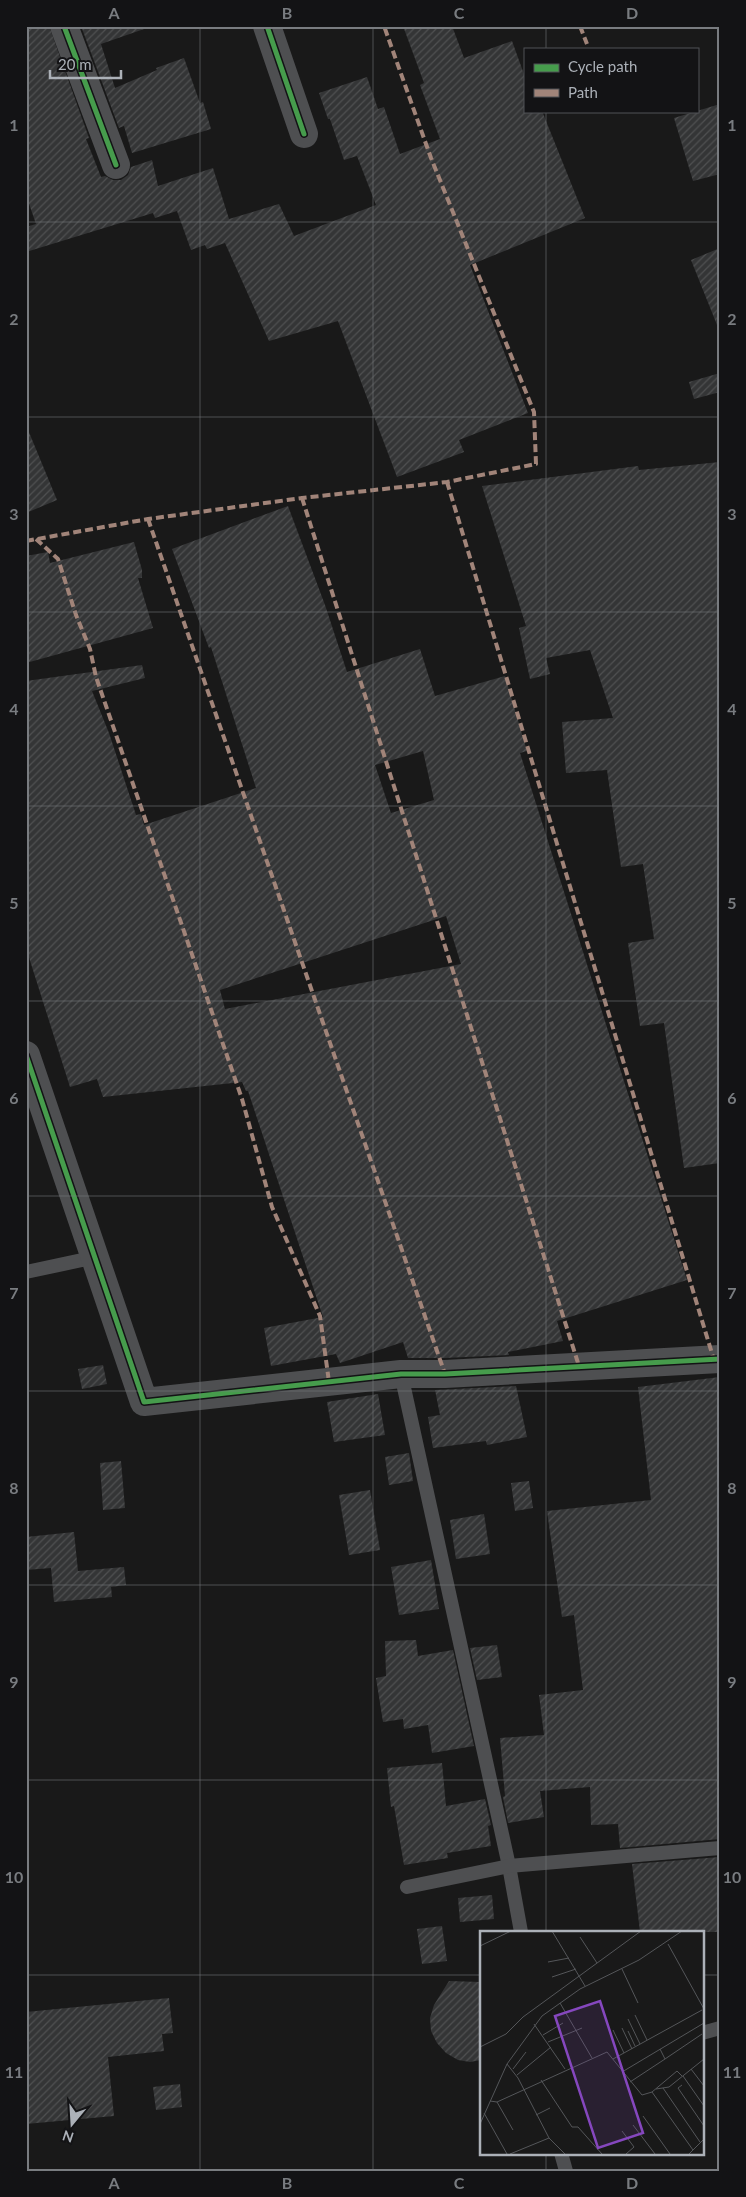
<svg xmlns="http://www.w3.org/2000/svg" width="746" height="2197" font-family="Lato,sans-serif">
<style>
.building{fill:url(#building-hatch);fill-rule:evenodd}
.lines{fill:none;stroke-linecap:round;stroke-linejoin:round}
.service{stroke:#4e4f51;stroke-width:14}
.minor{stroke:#4e4f51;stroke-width:28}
.quiet{stroke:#a18479;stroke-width:4;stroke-dasharray:8 4;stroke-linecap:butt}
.cycleway-casing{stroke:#131315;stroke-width:8}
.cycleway{stroke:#469c4c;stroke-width:5}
.grid{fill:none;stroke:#797c80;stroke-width:1;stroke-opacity:0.55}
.inset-road{fill:none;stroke:#545659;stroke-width:1}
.view{fill:#8547be;fill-opacity:0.15;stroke:#8547be;stroke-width:2.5}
.inset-edge{fill:none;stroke:#acb1b8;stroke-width:2.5}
.neatline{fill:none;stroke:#797c80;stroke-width:2}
.grid-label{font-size:16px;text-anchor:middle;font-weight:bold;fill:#797c80}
</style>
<defs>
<pattern id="building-hatch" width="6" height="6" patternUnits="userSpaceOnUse" patternTransform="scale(1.25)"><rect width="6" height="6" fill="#343536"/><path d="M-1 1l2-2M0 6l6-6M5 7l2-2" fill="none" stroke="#4f5051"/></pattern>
</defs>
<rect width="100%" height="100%" fill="#191919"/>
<!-- building -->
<g class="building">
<path d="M 26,26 L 49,26 L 89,138 L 86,139 L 101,177 L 105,176 L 113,180 L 121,180 L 128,175 L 131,167 L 152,160 L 158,186 L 213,168 L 229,219 L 279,204 L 294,236 L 376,205 L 357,156 L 344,160 L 330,119 L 328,119 L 319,93 L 367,77 L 378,109 L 384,107 L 400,154 L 440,139 L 420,85 L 424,83 L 403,26 L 452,26 L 464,58 L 512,41 L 525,77 L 525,111 L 542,111 L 585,218 L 470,265 L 528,413 L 459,440 L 464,452 L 397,477 L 338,321 L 269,341 L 225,243 L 207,249 L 205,245 L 191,250 L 177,211 L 155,218 L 153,213 L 26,252 L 26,227 L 36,224 L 26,195 Z"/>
<path d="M 81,26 L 144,26 L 144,29 L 101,44 L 115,88 L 157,70 L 156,68 L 184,58 L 200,103 L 203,102 L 211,129 L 132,153 L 124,126 L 119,128 Z"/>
<path d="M 720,104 L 720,174 L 693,181 L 674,118 Z"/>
<path d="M 720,248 L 720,329 L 719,330 L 691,260 Z"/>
<path d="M 720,373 L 720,392 L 694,399 L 689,382 Z"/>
<path d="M 26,425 L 57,500 L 26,513 Z"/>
<path d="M 720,462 L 720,1163 L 684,1168 L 664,1023 L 640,1026 L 628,943 L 654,939 L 643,864 L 621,867 L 607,770 L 566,773 L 562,722 L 613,718 L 590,650 L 546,658 L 550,674 L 530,679 L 519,628 L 526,626 L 482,486 L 638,466 L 639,470 Z"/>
<path d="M 288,506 L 325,605 L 347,672 L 420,649 L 435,696 L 505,676 L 527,751 L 520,753 L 687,1280 L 557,1321 L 563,1341 L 508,1352 L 509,1355 L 445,1358 L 408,1358 L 403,1342 L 340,1363 L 336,1354 L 271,1366 L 264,1328 L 323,1317 L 248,1091 L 246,1091 L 242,1082 L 103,1097 L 97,1079 L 70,1087 L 26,948 L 26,681 L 142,665 L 145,678 L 92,691 L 109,733 L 136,815 L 141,814 L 144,825 L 256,788 L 211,647 L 209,648 L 172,549 ZM 423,751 L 434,800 L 391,813 L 375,765 ZM 446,916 L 461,964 L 225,1009 L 220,990 Z"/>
<path d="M 134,542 L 142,570 L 142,578 L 138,578 L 153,628 L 26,663 L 26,556 L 48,552 L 50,563 Z"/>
<path d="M 103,1365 L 107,1384 L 82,1389 L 78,1369 Z"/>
<path d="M 720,1377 L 720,1839 L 620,1848 L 618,1824 L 591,1825 L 590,1787 L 540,1791 L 544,1817 L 508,1823 L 503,1797 L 505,1796 L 500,1738 L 544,1735 L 539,1695 L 583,1690 L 574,1615 L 562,1617 L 547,1511 L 651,1500 L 638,1387 Z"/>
<path d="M 516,1386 L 527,1437 L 487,1445 L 486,1441 L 433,1448 L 428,1417 L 440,1415 L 435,1390 Z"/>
<path d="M 378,1394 L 385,1435 L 334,1442 L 327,1402 Z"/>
<path d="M 409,1453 L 413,1481 L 389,1485 L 385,1457 Z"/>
<path d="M 121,1461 L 125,1508 L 103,1510 L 100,1463 Z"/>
<path d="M 529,1481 L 533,1508 L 515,1511 L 511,1483 Z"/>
<path d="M 370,1490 L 380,1550 L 349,1555 L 339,1495 Z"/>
<path d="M 484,1514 L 490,1554 L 456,1559 L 450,1520 Z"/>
<path d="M 74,1532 L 78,1571 L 124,1567 L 126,1585 L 111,1587 L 112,1597 L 54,1602 L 51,1568 L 26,1570 L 26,1537 Z"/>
<path d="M 431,1560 L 439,1609 L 399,1615 L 391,1567 Z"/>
<path d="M 416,1640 L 418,1656 L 453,1650 L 474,1746 L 432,1753 L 428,1725 L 404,1729 L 403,1719 L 383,1722 L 376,1678 L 386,1676 L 385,1641 Z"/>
<path d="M 497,1645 L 502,1677 L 477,1680 L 470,1648 Z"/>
<path d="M 442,1763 L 446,1806 L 485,1799 L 491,1825 L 488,1826 L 491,1846 L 447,1853 L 448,1858 L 404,1865 L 394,1806 L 391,1807 L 387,1768 Z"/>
<path d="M 720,1857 L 720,1932 L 640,1932 L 632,1864 Z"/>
<path d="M 492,1895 L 494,1919 L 460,1922 L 458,1898 Z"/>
<path d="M 442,1926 L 447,1961 L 422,1964 L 417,1929 Z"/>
<path d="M 449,1981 L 481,1982 L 481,2060 L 470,2062 L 458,2060 L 446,2053 L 437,2043 L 431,2031 L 430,2018 L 434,2005 Z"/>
<path d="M 169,1998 L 173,2033 L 162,2034 L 164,2051 L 108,2057 L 114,2116 L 26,2124 L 26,2012 Z"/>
<path d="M 180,2084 L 182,2107 L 156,2110 L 153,2087 Z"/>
</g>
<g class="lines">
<!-- service -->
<g class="service">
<path d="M 26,1272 L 96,1257"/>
<path d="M 401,1374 L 509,1866 L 521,1932"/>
<path d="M 407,1887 L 509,1866 L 720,1848"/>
<path d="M 702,2033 L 720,2028"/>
<path d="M 561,2153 L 566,2171"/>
</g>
<!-- minor -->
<g class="minor">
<path d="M 64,26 L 116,165"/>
<path d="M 267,26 L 304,134"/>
<path d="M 26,1055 L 144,1402 L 401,1374 L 445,1374 L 720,1359"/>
</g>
<!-- quiet -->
<g class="quiet">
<path d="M 580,26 L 587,44"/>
<path d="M 447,482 L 714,1360"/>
<path d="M 302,498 L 579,1366"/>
<path d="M 148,519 L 445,1374"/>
<path d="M 36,539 L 58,559 L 76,615 L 90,649 L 96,677 L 242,1099 L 272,1207 L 320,1316 L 329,1382"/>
<path d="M 26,541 L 148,519 L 302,498 L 447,482 L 536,464 L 534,412 L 431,158 L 384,26"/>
</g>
<defs>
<g id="cycleway">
<path d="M 64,26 L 116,165"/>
<path d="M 267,26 L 304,134"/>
<path d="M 26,1055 L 144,1402 L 401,1374 L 445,1374 L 720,1359"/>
</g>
</defs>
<!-- cycleway casing -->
<use href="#cycleway" class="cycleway-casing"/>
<!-- cycleway -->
<use href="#cycleway" class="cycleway"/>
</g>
<!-- grid -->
<path class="grid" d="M 200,26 L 200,2171M 373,26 L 373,2171M 546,26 L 546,49M 546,111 L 546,1932M 26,222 L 720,222M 26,417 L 720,417M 26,612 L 720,612M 26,806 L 720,806M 26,1001 L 720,1001M 26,1196 L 720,1196M 26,1391 L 720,1391M 26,1585 L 720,1585M 26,1780 L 720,1780M 26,1975 L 481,1975M 702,1975 L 720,1975M 546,2153 L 546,2171"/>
<!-- overview -->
<g transform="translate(480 1931)">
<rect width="224" height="224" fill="#191919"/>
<path class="inset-road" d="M 72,0 L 105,55M 100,6 L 117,32M 188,13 L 224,78M 0,15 L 31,0M 68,31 L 89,27M 142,38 L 158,72M 72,46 L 96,38M 80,72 L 112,127M 155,84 L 167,109M 148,88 L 160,113M 54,93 L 85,138M 142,97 L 152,118M 133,99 L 144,122M 148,100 L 155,115M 63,104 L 83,92M 68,111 L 102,97M 0,116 L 26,103 L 43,86 L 161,0M 133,128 L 222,79M 185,128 L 222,103M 27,133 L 38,147 L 69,207 L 85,223M 33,138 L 46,121M 211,138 L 224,155M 142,141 L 224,92M 37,144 L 71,116M 203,145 L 224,175M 61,149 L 92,196 L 98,196 L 122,223M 150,151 L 185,128 L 180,118M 202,154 L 198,157 L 224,195M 183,157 L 220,211M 176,158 L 189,156 L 224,128M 172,161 L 213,219M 10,170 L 17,171 L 127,121 L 162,164 L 172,161 L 197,140 L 202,145M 17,171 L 33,199M 4,182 L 27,223M 56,184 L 70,177M 163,185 L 190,223M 0,193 L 27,133 L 62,85 L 100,58 L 159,29 L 202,0M 153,194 L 175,223M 142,200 L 154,216 L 146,223M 30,223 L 69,207M 209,223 L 224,208"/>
<path class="view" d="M 120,70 L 163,202 L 118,217 L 75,85 Z"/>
<rect width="224" height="224" class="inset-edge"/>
</g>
<!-- border -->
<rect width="746" height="2197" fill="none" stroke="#131315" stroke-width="55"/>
<!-- legend -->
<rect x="524" y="48" width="175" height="65" fill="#131315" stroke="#505256"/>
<rect x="534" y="64" width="25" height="8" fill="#469c4c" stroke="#505256"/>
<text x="568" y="72" font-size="15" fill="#acb1b8">Cycle path</text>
<rect x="534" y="89" width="25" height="8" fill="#a18479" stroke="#505256"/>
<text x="568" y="98" font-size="15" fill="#acb1b8">Path</text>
<!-- north arrow -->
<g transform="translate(72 2124) rotate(198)" stroke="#131315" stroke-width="4" paint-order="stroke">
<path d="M0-4L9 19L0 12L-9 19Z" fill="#acb1b8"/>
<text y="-8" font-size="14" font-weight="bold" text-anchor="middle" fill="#acb1b8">N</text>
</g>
<!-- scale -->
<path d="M50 70v8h71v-8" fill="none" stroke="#acb1b8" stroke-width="2.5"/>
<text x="58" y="70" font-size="15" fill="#acb1b8" stroke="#131315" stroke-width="4" paint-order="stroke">20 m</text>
<rect x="28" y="28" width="690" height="2142" class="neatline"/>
<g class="grid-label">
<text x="114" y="19">A</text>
<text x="287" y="19">B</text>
<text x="459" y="19">C</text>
<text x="632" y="19">D</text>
<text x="14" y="131">1</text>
<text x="732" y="131">1</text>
<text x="14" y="325">2</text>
<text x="732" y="325">2</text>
<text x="14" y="520">3</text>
<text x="732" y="520">3</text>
<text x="14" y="715">4</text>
<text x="732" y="715">4</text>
<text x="14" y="909">5</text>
<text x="732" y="909">5</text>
<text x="14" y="1104">6</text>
<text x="732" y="1104">6</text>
<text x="14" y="1299">7</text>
<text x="732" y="1299">7</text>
<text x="14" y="1494">8</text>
<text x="732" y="1494">8</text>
<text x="14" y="1688">9</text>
<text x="732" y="1688">9</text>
<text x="14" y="1883">10</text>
<text x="732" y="1883">10</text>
<text x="14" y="2078">11</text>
<text x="732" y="2078">11</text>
<text x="114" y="2189">A</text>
<text x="287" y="2189">B</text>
<text x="459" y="2189">C</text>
<text x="632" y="2189">D</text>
</g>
</svg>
